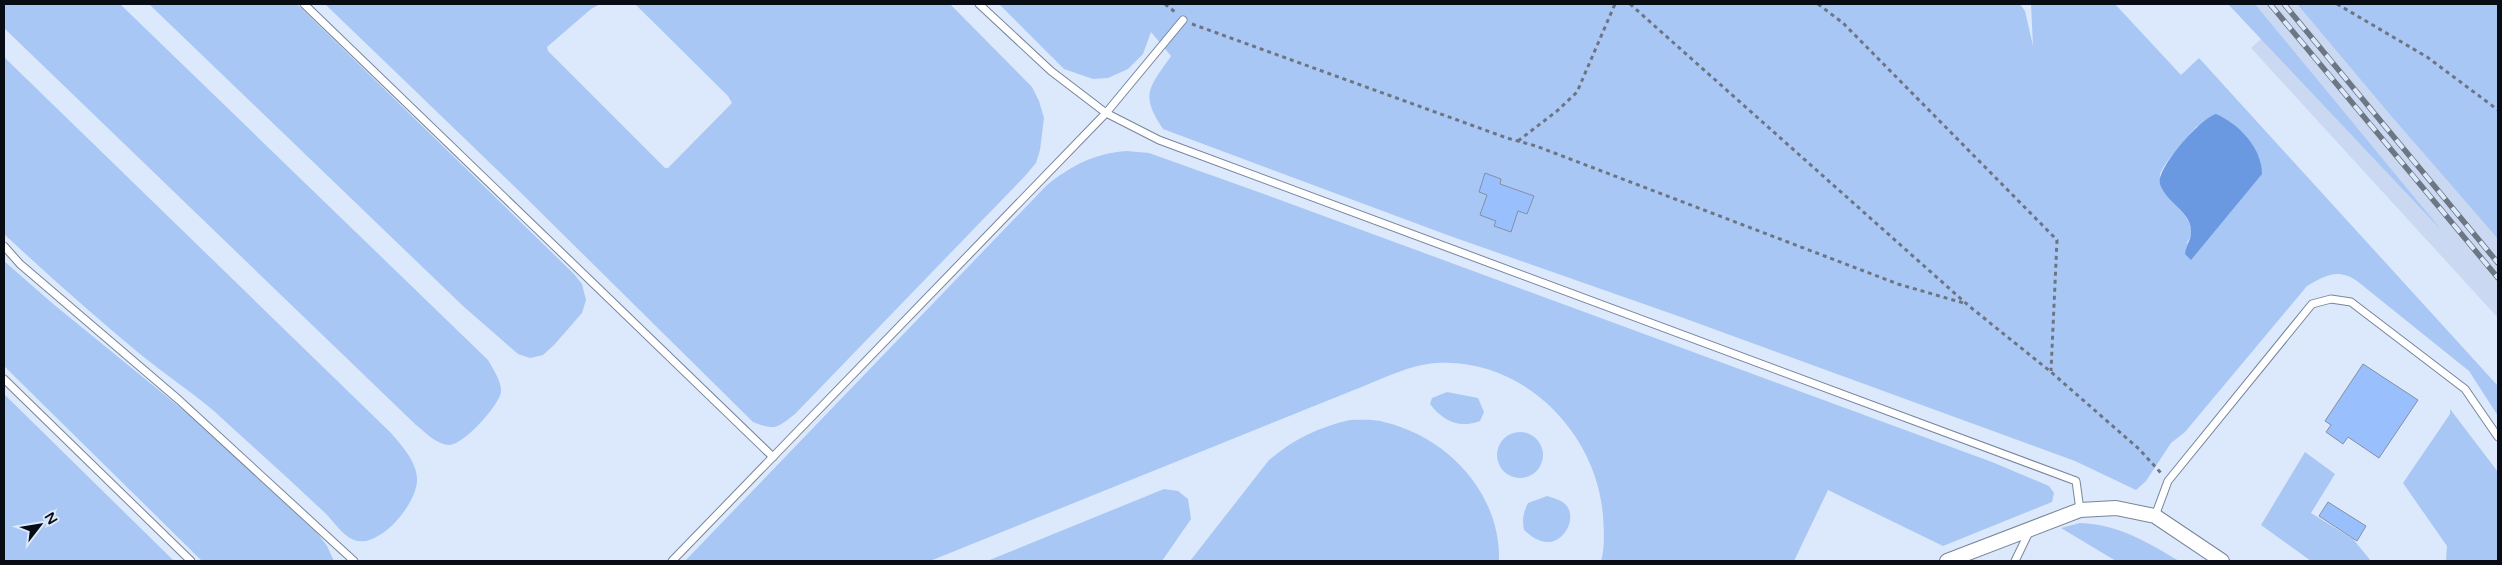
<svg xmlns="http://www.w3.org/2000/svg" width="2502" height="565" font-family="'Varela Round',sans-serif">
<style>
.built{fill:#cad9f1}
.green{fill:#a9c7f4;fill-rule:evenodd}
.water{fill:#6a99e1}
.building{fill:#99c0fd;stroke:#8290a7}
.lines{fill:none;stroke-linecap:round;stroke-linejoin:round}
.service-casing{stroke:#77859b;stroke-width:9}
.minor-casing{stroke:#77859b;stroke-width:16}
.path{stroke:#6d7583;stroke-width:3;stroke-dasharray:4 4;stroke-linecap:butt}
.service{stroke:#fff;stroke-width:7}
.minor{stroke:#fff;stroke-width:14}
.rail-casing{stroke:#6d7683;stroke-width:5.5}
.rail{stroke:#dce9fc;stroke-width:4;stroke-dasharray:11;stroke-linecap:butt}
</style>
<rect width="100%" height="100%" fill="#dce9fc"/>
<!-- built -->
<path class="built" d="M 2255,4 L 2297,4 L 2392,117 L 2498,239 L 2498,318 L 2251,48 L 2263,37 L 2434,222 Z"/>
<!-- green -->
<g class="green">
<path d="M 4,4 L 120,4 L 488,360 C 493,369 502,382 501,392 C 499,406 462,446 449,445 C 436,444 426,433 416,425 L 4,28 Z"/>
<path d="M 149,4 L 297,4 L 574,274 L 582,284 L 586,300 L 582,313 L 554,345 L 543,355 L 530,358 L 518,354 L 463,306 Z"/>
<path d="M 325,4 L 600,4 L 591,9 L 547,47 L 548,51 L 665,168 L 668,168 L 732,103 L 728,96 L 635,4 L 950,4 L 1032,87 L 1039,101 L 1044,118 L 1040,150 L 1036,163 L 1025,176 L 795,414 C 777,428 775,431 753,422 L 516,188 Z"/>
<path d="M 999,4 L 2020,4 L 2025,11 L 2033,46 L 2031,4 L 2115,4 L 2181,75 L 2199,58 L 2498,386 L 2498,416 L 2469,371 L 2357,281 C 2338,268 2326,275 2307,286 L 2185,432 L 2171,443 L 2146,481 L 2136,490 L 2075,461 L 1678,316 L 1450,236 L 1163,129 C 1139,94 1150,87 1171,56 L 1151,32 L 1143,54 L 1128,69 L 1108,78 L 1093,79 L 1064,69 ZM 2197,126 L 2253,184 L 2225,218 L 2186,244 C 2207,217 2157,202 2160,175 C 2162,164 2189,136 2197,126 Z"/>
<path d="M 2228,4 L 2255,4 L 2443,232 Z"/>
<path d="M 2297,4 L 2498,4 L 2498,239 L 2392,117 Z"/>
<path d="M 4,57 L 391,433 C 402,446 416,461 417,478 C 419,502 379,550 354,540 C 341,535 334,521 324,512 C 288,478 251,445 215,412 C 191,391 164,374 140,354 C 93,315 48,275 4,234 Z"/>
<path d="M 1127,151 L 1149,153 L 1264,194 L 1992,462 L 2049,486 L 2054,493 L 2052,502 L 1943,546 L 1828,490 L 1794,561 L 1601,561 C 1605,548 1604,530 1603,516 C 1597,432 1522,357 1436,363 C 1407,365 1376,382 1349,392 L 930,561 L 685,561 L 1046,186 C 1070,166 1095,153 1127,151 Z"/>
<path d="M 4,261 L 52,303 L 193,418 L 318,534 L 327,546 L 334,561 L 202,561 L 4,366 Z"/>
<path d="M 1447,392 L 1478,398 L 1484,412 L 1480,421 C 1459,429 1443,421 1430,404 L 1432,398 Z"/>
<path d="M 4,394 L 174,561 L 4,561 Z"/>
<path d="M 2450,409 L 2498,472 L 2498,561 L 2446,561 L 2447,546 L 2403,483 L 2450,414 Z"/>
<path d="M 1350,420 C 1361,420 1373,419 1384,422 C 1448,437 1501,494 1499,561 L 1190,561 L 1269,460 C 1294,439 1319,427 1350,420 Z"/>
<circle cx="1520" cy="455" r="23"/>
<path d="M 2305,452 L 2335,474 L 2311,513 L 2353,539 L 2371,561 L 2311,561 L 2261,525 Z"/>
<path d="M 1164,489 L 1178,491 L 1188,499 L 1191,519 L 1162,561 L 987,561 Z"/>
<path d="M 1547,496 C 1553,498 1561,500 1565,504 C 1578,516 1565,542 1548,542 C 1538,542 1531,536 1524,530 C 1522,520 1523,513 1528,503 Z"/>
<path d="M 2080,523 C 2118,524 2147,542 2179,561 L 2116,561 L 2061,528 Z"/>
</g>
<!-- water -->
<path class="water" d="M 2216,114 C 2239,124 2262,148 2262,174 L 2191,260 L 2185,254 C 2186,246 2191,240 2191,232 C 2192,212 2166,203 2160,184 C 2156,168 2201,118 2216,114 Z"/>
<!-- building -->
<g class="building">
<path d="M 1485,173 L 1501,179 L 1500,184 L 1534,196 L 1527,214 L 1518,211 L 1511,232 L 1494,226 L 1496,221 L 1480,215 L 1487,195 L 1479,192 Z"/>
<path d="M 2363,364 L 2418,400 L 2379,458 L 2348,437 L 2343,444 L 2326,432 L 2331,425 L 2325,421 Z"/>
<path d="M 2328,502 L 2366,526 L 2357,541 L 2319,516 Z"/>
</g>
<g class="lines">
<defs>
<g id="service">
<path d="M 304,4 L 773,457"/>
<path d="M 979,4 L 1051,71 L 1106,113 L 1159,140 L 2076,481 L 2080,510"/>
<path d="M 4,246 L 20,264 L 179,400 L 354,561"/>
<path d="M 4,379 L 191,561"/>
<path d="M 2155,516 L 2168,481 L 2312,304 L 2331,299 L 2351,302 L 2465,389 L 2498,437"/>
<path d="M 672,561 L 1106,113 L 1183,20"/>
<path d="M 2015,561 L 2030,530"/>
</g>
<path id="minor" d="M 1947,561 L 2080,510 L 2116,508 L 2155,516 L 2222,561"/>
</defs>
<!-- service casing -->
<use href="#service" class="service-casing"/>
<!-- minor casing -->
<use href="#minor" class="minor-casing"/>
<!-- path -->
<g class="path">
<path d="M 1165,4 L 1175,12"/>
<path d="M 1630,4 L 1969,306 L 2051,372 L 2139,449 L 2161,473"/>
<path d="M 1818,4 L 1843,23 L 2057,240 L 2051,371"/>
<path d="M 2337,4 L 2427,57 L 2498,110"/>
<path d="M 1192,24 L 1507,138 L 1536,146 L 1898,284 L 1967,304"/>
<path d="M 1518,141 L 1557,111 L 1577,92 L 1615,4"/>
</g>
<!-- service -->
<use href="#service" class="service"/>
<!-- minor -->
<use href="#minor" class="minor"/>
<defs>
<g id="rail">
<path d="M 2270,4 L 2498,278"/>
<path d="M 2284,4 L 2498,263"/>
</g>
</defs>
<!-- rail casing -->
<use href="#rail" class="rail-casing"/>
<!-- rail -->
<use href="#rail" class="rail"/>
</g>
<!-- border -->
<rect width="2502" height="565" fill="none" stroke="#080d15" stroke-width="10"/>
<!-- north arrow -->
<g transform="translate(40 525) rotate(59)" stroke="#dce9fc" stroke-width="4" paint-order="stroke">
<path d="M0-4L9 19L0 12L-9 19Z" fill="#080d15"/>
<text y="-8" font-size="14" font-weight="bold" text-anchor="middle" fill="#080d15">N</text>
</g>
</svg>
